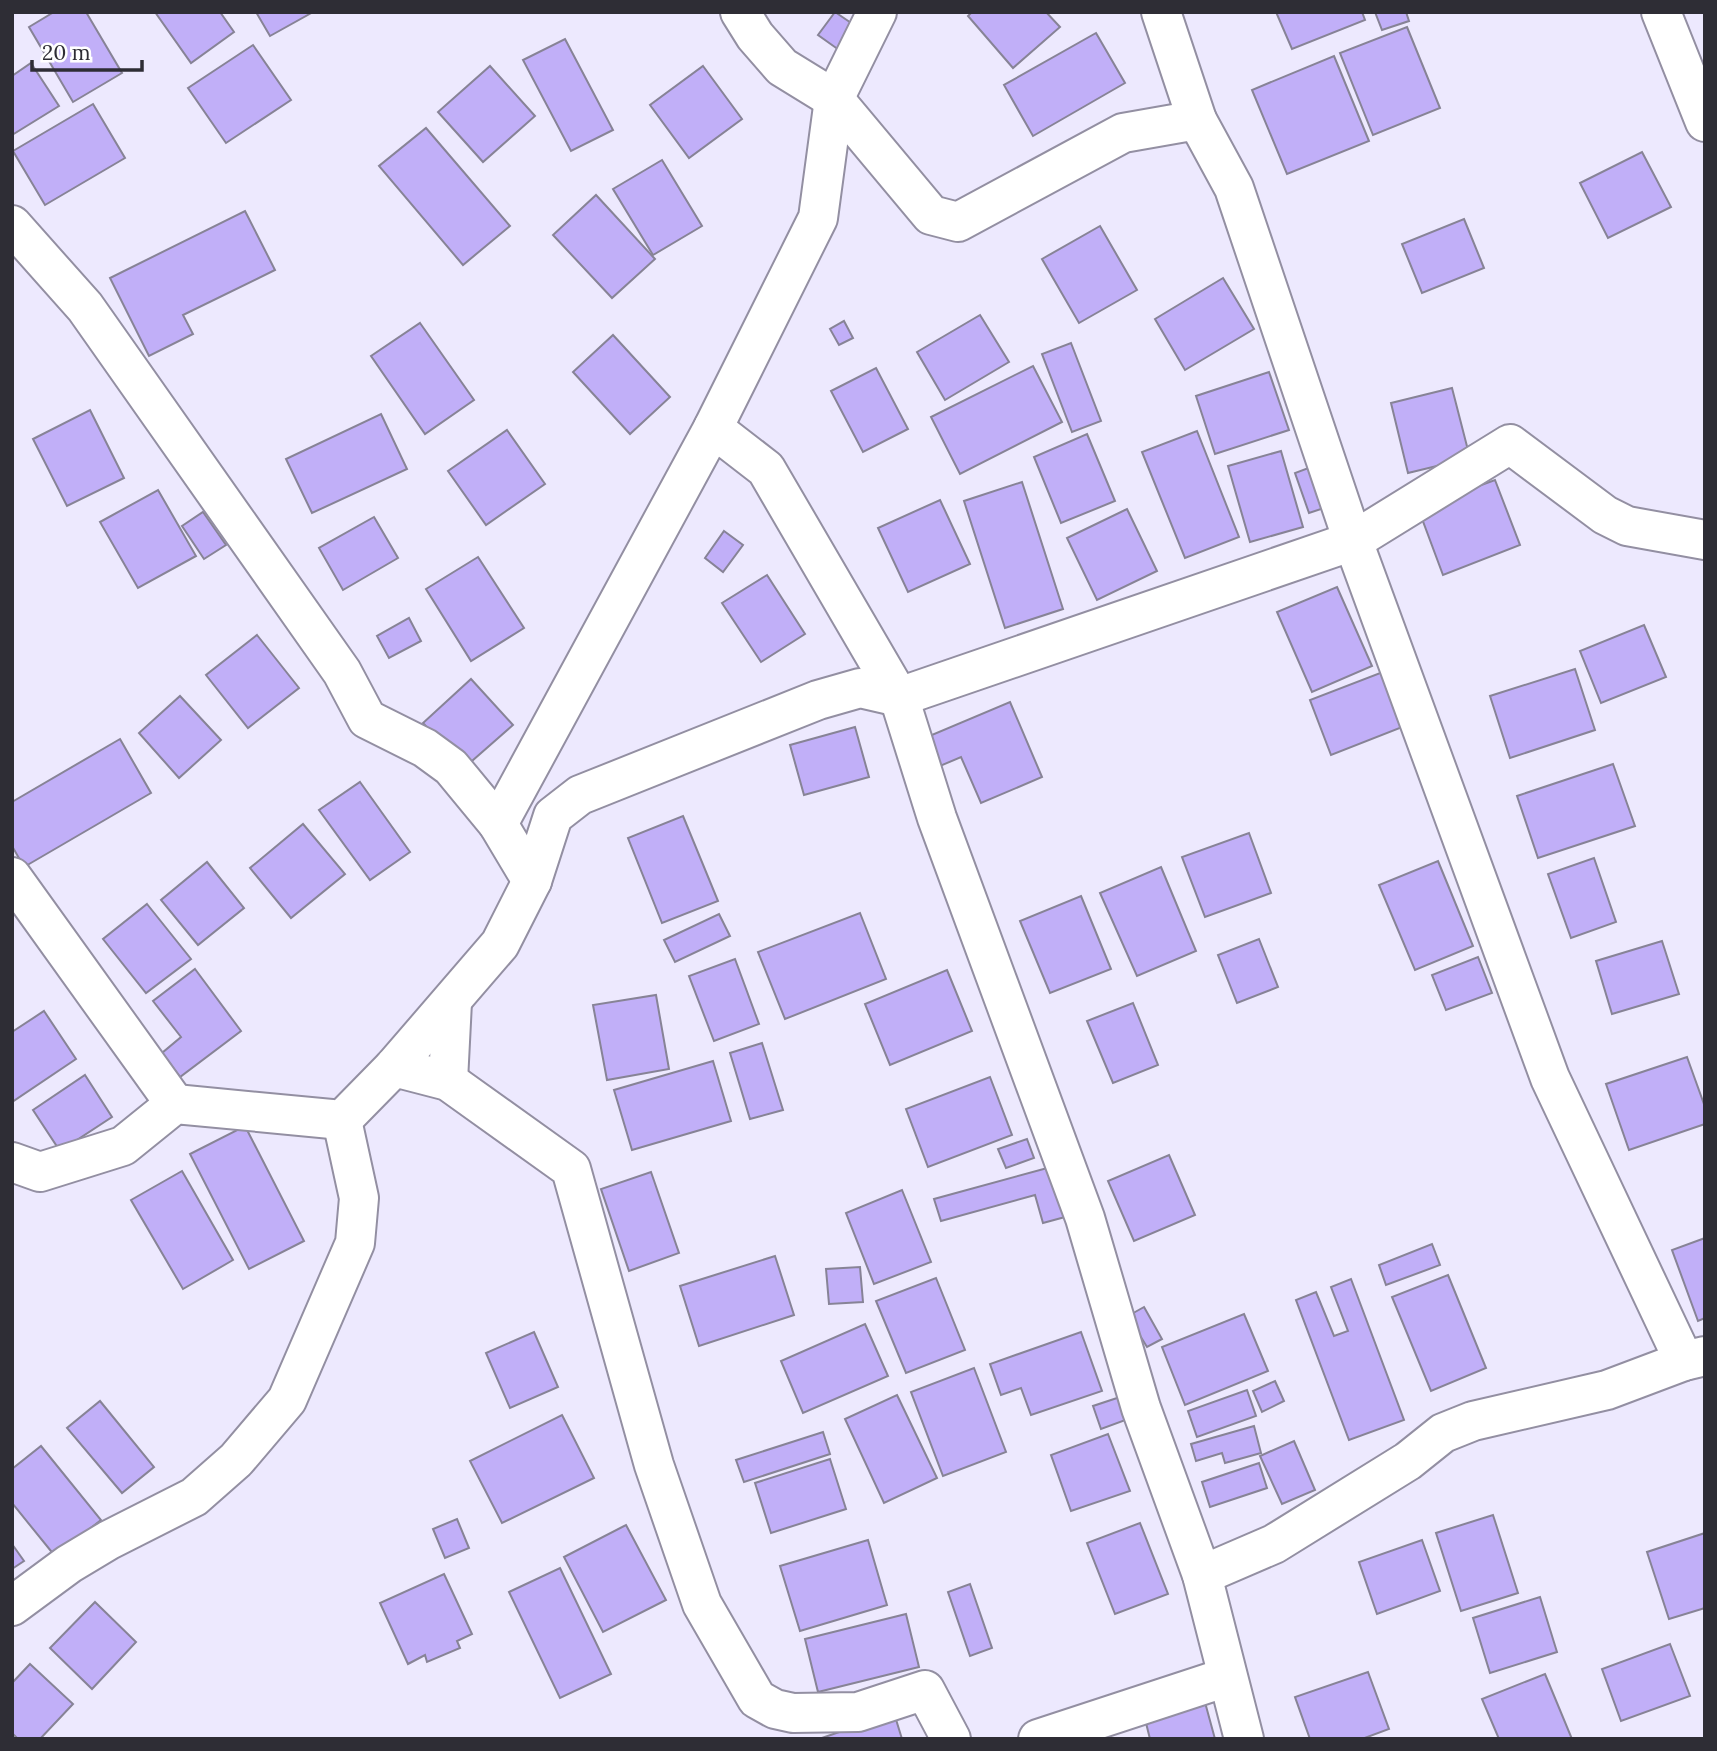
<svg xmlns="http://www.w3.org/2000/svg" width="1717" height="1751" font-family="Lora,serif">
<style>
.building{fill:#c1aff8;stroke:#878396;stroke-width:2}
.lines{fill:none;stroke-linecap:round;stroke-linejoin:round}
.minor-casing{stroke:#938fa2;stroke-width:42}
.minor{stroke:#fff;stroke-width:38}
</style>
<rect width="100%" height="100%" fill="#ede9fe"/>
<!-- building -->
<g class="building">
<path d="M 54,12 L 86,12 L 122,73 L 73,102 L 29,27 Z"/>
<path d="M 155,12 L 220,12 L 234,32 L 191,63 Z"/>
<path d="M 256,12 L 313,12 L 270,36 Z"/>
<path d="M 835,12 L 857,27 L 839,50 L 818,35 Z"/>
<path d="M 972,12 L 1046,12 L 1060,27 L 1013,68 L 968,16 Z"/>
<path d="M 1276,12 L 1362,12 L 1365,20 L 1292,49 Z"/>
<path d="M 1375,12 L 1406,12 L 1409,21 L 1382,30 Z"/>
<path d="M 1407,27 L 1440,108 L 1373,135 L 1340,53 Z"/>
<path d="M 1096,33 L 1125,83 L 1033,136 L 1004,85 Z"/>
<path d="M 565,39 L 613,130 L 571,151 L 523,60 Z"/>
<path d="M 253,45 L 291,100 L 226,143 L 188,88 Z"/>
<path d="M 1334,56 L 1369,141 L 1287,174 L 1252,90 Z"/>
<path d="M 31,63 L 59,106 L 12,135 L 12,76 Z"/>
<path d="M 490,66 L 535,116 L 483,162 L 438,112 Z"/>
<path d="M 703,66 L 742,119 L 689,158 L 650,105 Z"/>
<path d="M 93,104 L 125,158 L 45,205 L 13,151 Z"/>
<path d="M 426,128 L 510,226 L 463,265 L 379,166 Z"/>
<path d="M 1642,152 L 1671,207 L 1608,238 L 1580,183 Z"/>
<path d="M 662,160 L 702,226 L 653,255 L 613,189 Z"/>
<path d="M 596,195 L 655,259 L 612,298 L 553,235 Z"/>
<path d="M 245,211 L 275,270 L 183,315 L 193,334 L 149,356 L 110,278 Z"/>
<path d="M 1464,219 L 1484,268 L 1422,293 L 1402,244 Z"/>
<path d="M 1100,226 L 1137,290 L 1079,323 L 1042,259 Z"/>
<path d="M 1223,278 L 1254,329 L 1185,370 L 1155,319 Z"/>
<path d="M 980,315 L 1009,362 L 945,400 L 917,352 Z"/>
<path d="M 844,321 L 853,338 L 839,345 L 830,329 Z"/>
<path d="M 420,323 L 474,400 L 425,434 L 371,356 Z"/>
<path d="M 613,335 L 670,397 L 630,434 L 573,372 Z"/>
<path d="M 1071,343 L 1101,421 L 1072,432 L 1042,354 Z"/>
<path d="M 1033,366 L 1062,422 L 960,474 L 931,417 Z"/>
<path d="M 876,368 L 908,429 L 863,452 L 831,391 Z"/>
<path d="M 1269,372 L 1289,430 L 1215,454 L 1196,396 Z"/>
<path d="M 1452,388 L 1470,458 L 1408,473 L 1391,403 Z"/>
<path d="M 90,410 L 124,478 L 67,506 L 33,439 Z"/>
<path d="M 381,414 L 407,469 L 312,513 L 286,459 Z"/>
<path d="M 507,430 L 545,484 L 486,525 L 448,471 Z"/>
<path d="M 1197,431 L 1239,537 L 1185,558 L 1142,452 Z"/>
<path d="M 1087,434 L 1115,501 L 1061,523 L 1034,457 Z"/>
<path d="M 1281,451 L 1303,527 L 1250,542 L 1228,466 Z"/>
<path d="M 1319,464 L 1333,505 L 1309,513 L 1295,473 Z"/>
<path d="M 1495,480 L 1520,545 L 1443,575 L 1418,508 Z"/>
<path d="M 1022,482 L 1063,609 L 1005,628 L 964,501 Z"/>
<path d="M 158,490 L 196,556 L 138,588 L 100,522 Z"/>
<path d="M 940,500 L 970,564 L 908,592 L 878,528 Z"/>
<path d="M 1127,509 L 1157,571 L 1097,600 L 1067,538 Z"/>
<path d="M 203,512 L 226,545 L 204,559 L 182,526 Z"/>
<path d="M 374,517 L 398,558 L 343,590 L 319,548 Z"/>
<path d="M 724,531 L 743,545 L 723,572 L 705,558 Z"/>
<path d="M 478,557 L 524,628 L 471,661 L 426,589 Z"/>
<path d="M 767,575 L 805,634 L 761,662 L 722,603 Z"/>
<path d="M 1337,587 L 1372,666 L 1312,692 L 1277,612 Z"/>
<path d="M 409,618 L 421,641 L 389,658 L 377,636 Z"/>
<path d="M 1644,625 L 1666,677 L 1601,703 L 1580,651 Z"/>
<path d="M 257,635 L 299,688 L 248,728 L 206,675 Z"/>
<path d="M 1575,669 L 1595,730 L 1510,758 L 1490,696 Z"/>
<path d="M 1388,670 L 1410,724 L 1331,755 L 1310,700 Z"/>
<path d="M 471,679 L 513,725 L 464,768 L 423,723 Z"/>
<path d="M 180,696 L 221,740 L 179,778 L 139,733 Z"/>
<path d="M 1010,702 L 1042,777 L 981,803 L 961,757 L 940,766 L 927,737 Z"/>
<path d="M 855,727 L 869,777 L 804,795 L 790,745 Z"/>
<path d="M 120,739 L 151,793 L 24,867 L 12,846 L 12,802 Z"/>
<path d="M 1613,764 L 1635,826 L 1538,858 L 1517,796 Z"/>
<path d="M 360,782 L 410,852 L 370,880 L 319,810 Z"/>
<path d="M 683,816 L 718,901 L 662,923 L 628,838 Z"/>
<path d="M 303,824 L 345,874 L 291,918 L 250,868 Z"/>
<path d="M 1249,833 L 1271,893 L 1205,917 L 1182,857 Z"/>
<path d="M 1594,858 L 1616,922 L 1571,938 L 1548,874 Z"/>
<path d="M 1438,861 L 1473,946 L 1415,970 L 1379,885 Z"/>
<path d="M 207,862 L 244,908 L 198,945 L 161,900 Z"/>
<path d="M 1161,867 L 1196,951 L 1137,976 L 1100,893 Z"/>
<path d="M 1081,896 L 1111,969 L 1050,993 L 1020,921 Z"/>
<path d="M 147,904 L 191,959 L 146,993 L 103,939 Z"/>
<path d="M 860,913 L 886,979 L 785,1019 L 758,952 Z"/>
<path d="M 719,914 L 730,936 L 675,962 L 664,940 Z"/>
<path d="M 1259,939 L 1278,987 L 1237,1003 L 1218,955 Z"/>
<path d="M 1662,941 L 1679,994 L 1612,1014 L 1596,961 Z"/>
<path d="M 1478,957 L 1492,993 L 1446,1010 L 1432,975 Z"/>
<path d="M 735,959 L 759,1024 L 714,1041 L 689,976 Z"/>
<path d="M 195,969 L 241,1031 L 180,1077 L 162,1053 L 181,1037 L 153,1001 Z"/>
<path d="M 947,970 L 972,1031 L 890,1065 L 865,1004 Z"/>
<path d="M 656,995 L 669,1069 L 607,1080 L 593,1005 Z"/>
<path d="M 1133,1003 L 1158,1065 L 1113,1083 L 1087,1021 Z"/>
<path d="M 44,1011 L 76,1059 L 12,1102 L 12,1032 Z"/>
<path d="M 762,1043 L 783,1110 L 750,1119 L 730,1053 Z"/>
<path d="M 1687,1057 L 1705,1107 L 1705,1124 L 1629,1150 L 1606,1084 Z"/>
<path d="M 713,1061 L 731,1121 L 632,1150 L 614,1090 Z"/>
<path d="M 85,1075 L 112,1117 L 60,1151 L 33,1110 Z"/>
<path d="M 990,1077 L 1012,1135 L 928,1167 L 906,1109 Z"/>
<path d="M 245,1126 L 304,1241 L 249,1269 L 190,1154 Z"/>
<path d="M 1027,1139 L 1034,1158 L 1006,1168 L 998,1149 Z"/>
<path d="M 1169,1155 L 1195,1215 L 1134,1241 L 1108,1181 Z"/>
<path d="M 1051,1167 L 1065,1217 L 1043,1223 L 1035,1195 L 941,1221 L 934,1199 Z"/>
<path d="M 182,1171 L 233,1260 L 183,1289 L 131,1200 Z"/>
<path d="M 651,1172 L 679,1253 L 629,1271 L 601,1189 Z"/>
<path d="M 902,1190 L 931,1262 L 874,1284 L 846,1213 Z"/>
<path d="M 1705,1238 L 1705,1318 L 1698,1321 L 1672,1250 Z"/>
<path d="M 1432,1244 L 1440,1265 L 1386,1285 L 1379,1265 Z"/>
<path d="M 775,1256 L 794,1315 L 699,1346 L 680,1286 Z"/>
<path d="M 860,1267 L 863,1302 L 829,1304 L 826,1269 Z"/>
<path d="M 1448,1275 L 1486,1368 L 1431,1391 L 1392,1297 Z"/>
<path d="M 936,1278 L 965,1350 L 906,1373 L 876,1301 Z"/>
<path d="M 1351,1279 L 1404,1420 L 1349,1440 L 1296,1300 L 1316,1292 L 1334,1336 L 1348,1331 L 1331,1287 Z"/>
<path d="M 1144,1307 L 1162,1339 L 1147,1347 L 1128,1316 Z"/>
<path d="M 1244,1314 L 1268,1371 L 1185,1405 L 1162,1347 Z"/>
<path d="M 865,1324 L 888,1376 L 803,1413 L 781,1361 Z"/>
<path d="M 534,1332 L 558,1387 L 510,1408 L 486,1353 Z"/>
<path d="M 1081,1332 L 1102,1391 L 1031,1415 L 1021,1388 L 1001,1395 L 990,1364 Z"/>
<path d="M 974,1368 L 1006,1452 L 943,1476 L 911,1392 Z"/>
<path d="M 1275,1381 L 1284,1401 L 1262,1412 L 1253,1391 Z"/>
<path d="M 1247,1390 L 1256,1416 L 1197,1437 L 1188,1411 Z"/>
<path d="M 897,1395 L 937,1478 L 884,1503 L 845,1419 Z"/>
<path d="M 1123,1396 L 1131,1418 L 1101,1429 L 1093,1406 Z"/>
<path d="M 100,1401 L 154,1467 L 122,1493 L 67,1428 Z"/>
<path d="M 562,1415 L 594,1478 L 502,1523 L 470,1461 Z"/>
<path d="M 1254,1426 L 1261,1453 L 1225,1463 L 1222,1453 L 1196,1461 L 1191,1444 Z"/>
<path d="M 823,1432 L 830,1454 L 744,1482 L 736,1460 Z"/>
<path d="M 1108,1434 L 1130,1491 L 1071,1511 L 1051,1455 Z"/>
<path d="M 1294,1441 L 1315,1490 L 1282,1504 L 1260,1456 Z"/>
<path d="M 41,1446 L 101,1520 L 55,1556 L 12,1503 L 12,1469 Z"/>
<path d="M 830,1459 L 846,1509 L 771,1533 L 755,1483 Z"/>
<path d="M 1259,1463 L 1267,1488 L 1210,1507 L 1202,1482 Z"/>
<path d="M 1493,1515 L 1518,1593 L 1461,1611 L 1436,1533 Z"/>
<path d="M 457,1519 L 469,1548 L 445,1558 L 433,1529 Z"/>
<path d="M 1140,1523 L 1168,1594 L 1115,1614 L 1087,1543 Z"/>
<path d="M 626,1525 L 666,1600 L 603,1632 L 564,1557 Z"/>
<path d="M 1705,1533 L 1705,1608 L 1669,1619 L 1647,1552 Z"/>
<path d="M 868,1540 L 887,1605 L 800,1631 L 780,1566 Z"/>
<path d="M 1422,1540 L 1440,1591 L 1377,1614 L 1359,1562 Z"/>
<path d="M 12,1544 L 24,1561 L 12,1569 Z"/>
<path d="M 560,1568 L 611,1674 L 560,1698 L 509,1592 Z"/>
<path d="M 444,1574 L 472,1634 L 457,1641 L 460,1648 L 427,1662 L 425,1655 L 408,1664 L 380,1603 Z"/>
<path d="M 970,1584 L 992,1648 L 970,1656 L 948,1592 Z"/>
<path d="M 1540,1597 L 1557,1652 L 1490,1673 L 1473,1618 Z"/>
<path d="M 95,1602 L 136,1642 L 92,1689 L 50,1648 Z"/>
<path d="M 906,1614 L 919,1667 L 818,1692 L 805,1639 Z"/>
<path d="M 1670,1644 L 1690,1696 L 1621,1721 L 1602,1669 Z"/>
<path d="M 30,1664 L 73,1704 L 40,1739 L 18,1739 L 12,1733 L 12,1683 Z"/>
<path d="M 1368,1672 L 1389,1729 L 1362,1739 L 1310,1739 L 1295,1697 Z"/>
<path d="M 1545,1674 L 1572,1739 L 1499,1739 L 1482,1699 Z"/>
<path d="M 1203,1695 L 1215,1739 L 1150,1739 L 1143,1711 Z"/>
<path d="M 894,1713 L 902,1739 L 819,1739 Z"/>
</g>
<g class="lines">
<defs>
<g id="minor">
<path d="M 740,12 L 755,36 L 782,67 L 834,99 L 931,215 L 958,222 L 1123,133 L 1197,120 L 1234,188 L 1353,541 L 1550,1078 L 1684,1361"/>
<path d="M 1161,12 L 1197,120"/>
<path d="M 1661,12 L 1705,122"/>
<path d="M 12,225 L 85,307 L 342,672 L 367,719 L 425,748 L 451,767 L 498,824 L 532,881"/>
<path d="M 713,428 L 766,469 L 899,697 L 937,818 L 1085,1218 L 1141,1408 L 1202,1575 L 1244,1739"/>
<path d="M 498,824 L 713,428 L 818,218 L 834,99 L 877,12"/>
<path d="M 12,877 L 175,1104"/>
<path d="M 394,1067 L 448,1081 L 571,1169 L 654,1465 L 702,1604 L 757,1699 L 775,1709 L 793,1713 L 858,1712 L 925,1690 L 951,1739"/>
<path d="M 448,1081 L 452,1002"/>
<path d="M 12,1162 L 40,1172 L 123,1146 L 175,1104 L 342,1120 L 394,1067 L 500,944 L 532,881 L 553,816 L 580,795 L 818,700 L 860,688 L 899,697 L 1353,541 L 1510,444 L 1605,515 L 1627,526 L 1705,540"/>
<path d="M 1202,1575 L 1274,1544 L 1408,1461 L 1443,1433 L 1473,1421 L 1607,1390 L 1684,1361 L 1705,1356"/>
<path d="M 12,1606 L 69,1564 L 109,1540 L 194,1497 L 236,1460 L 287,1400 L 355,1243 L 359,1198 L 342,1120"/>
<path d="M 1038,1739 L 1227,1677"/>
</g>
</defs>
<!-- minor casing -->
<use href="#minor" class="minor-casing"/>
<!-- minor -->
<use href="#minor" class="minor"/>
</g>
<!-- border -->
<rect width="1717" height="1751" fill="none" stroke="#2e2d35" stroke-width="28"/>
<!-- scale -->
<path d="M32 60v10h110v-10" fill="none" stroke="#2e2d35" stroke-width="3.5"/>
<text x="42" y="60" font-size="21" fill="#2e2d35" stroke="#ffffff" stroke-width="5" paint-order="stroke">20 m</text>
</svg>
